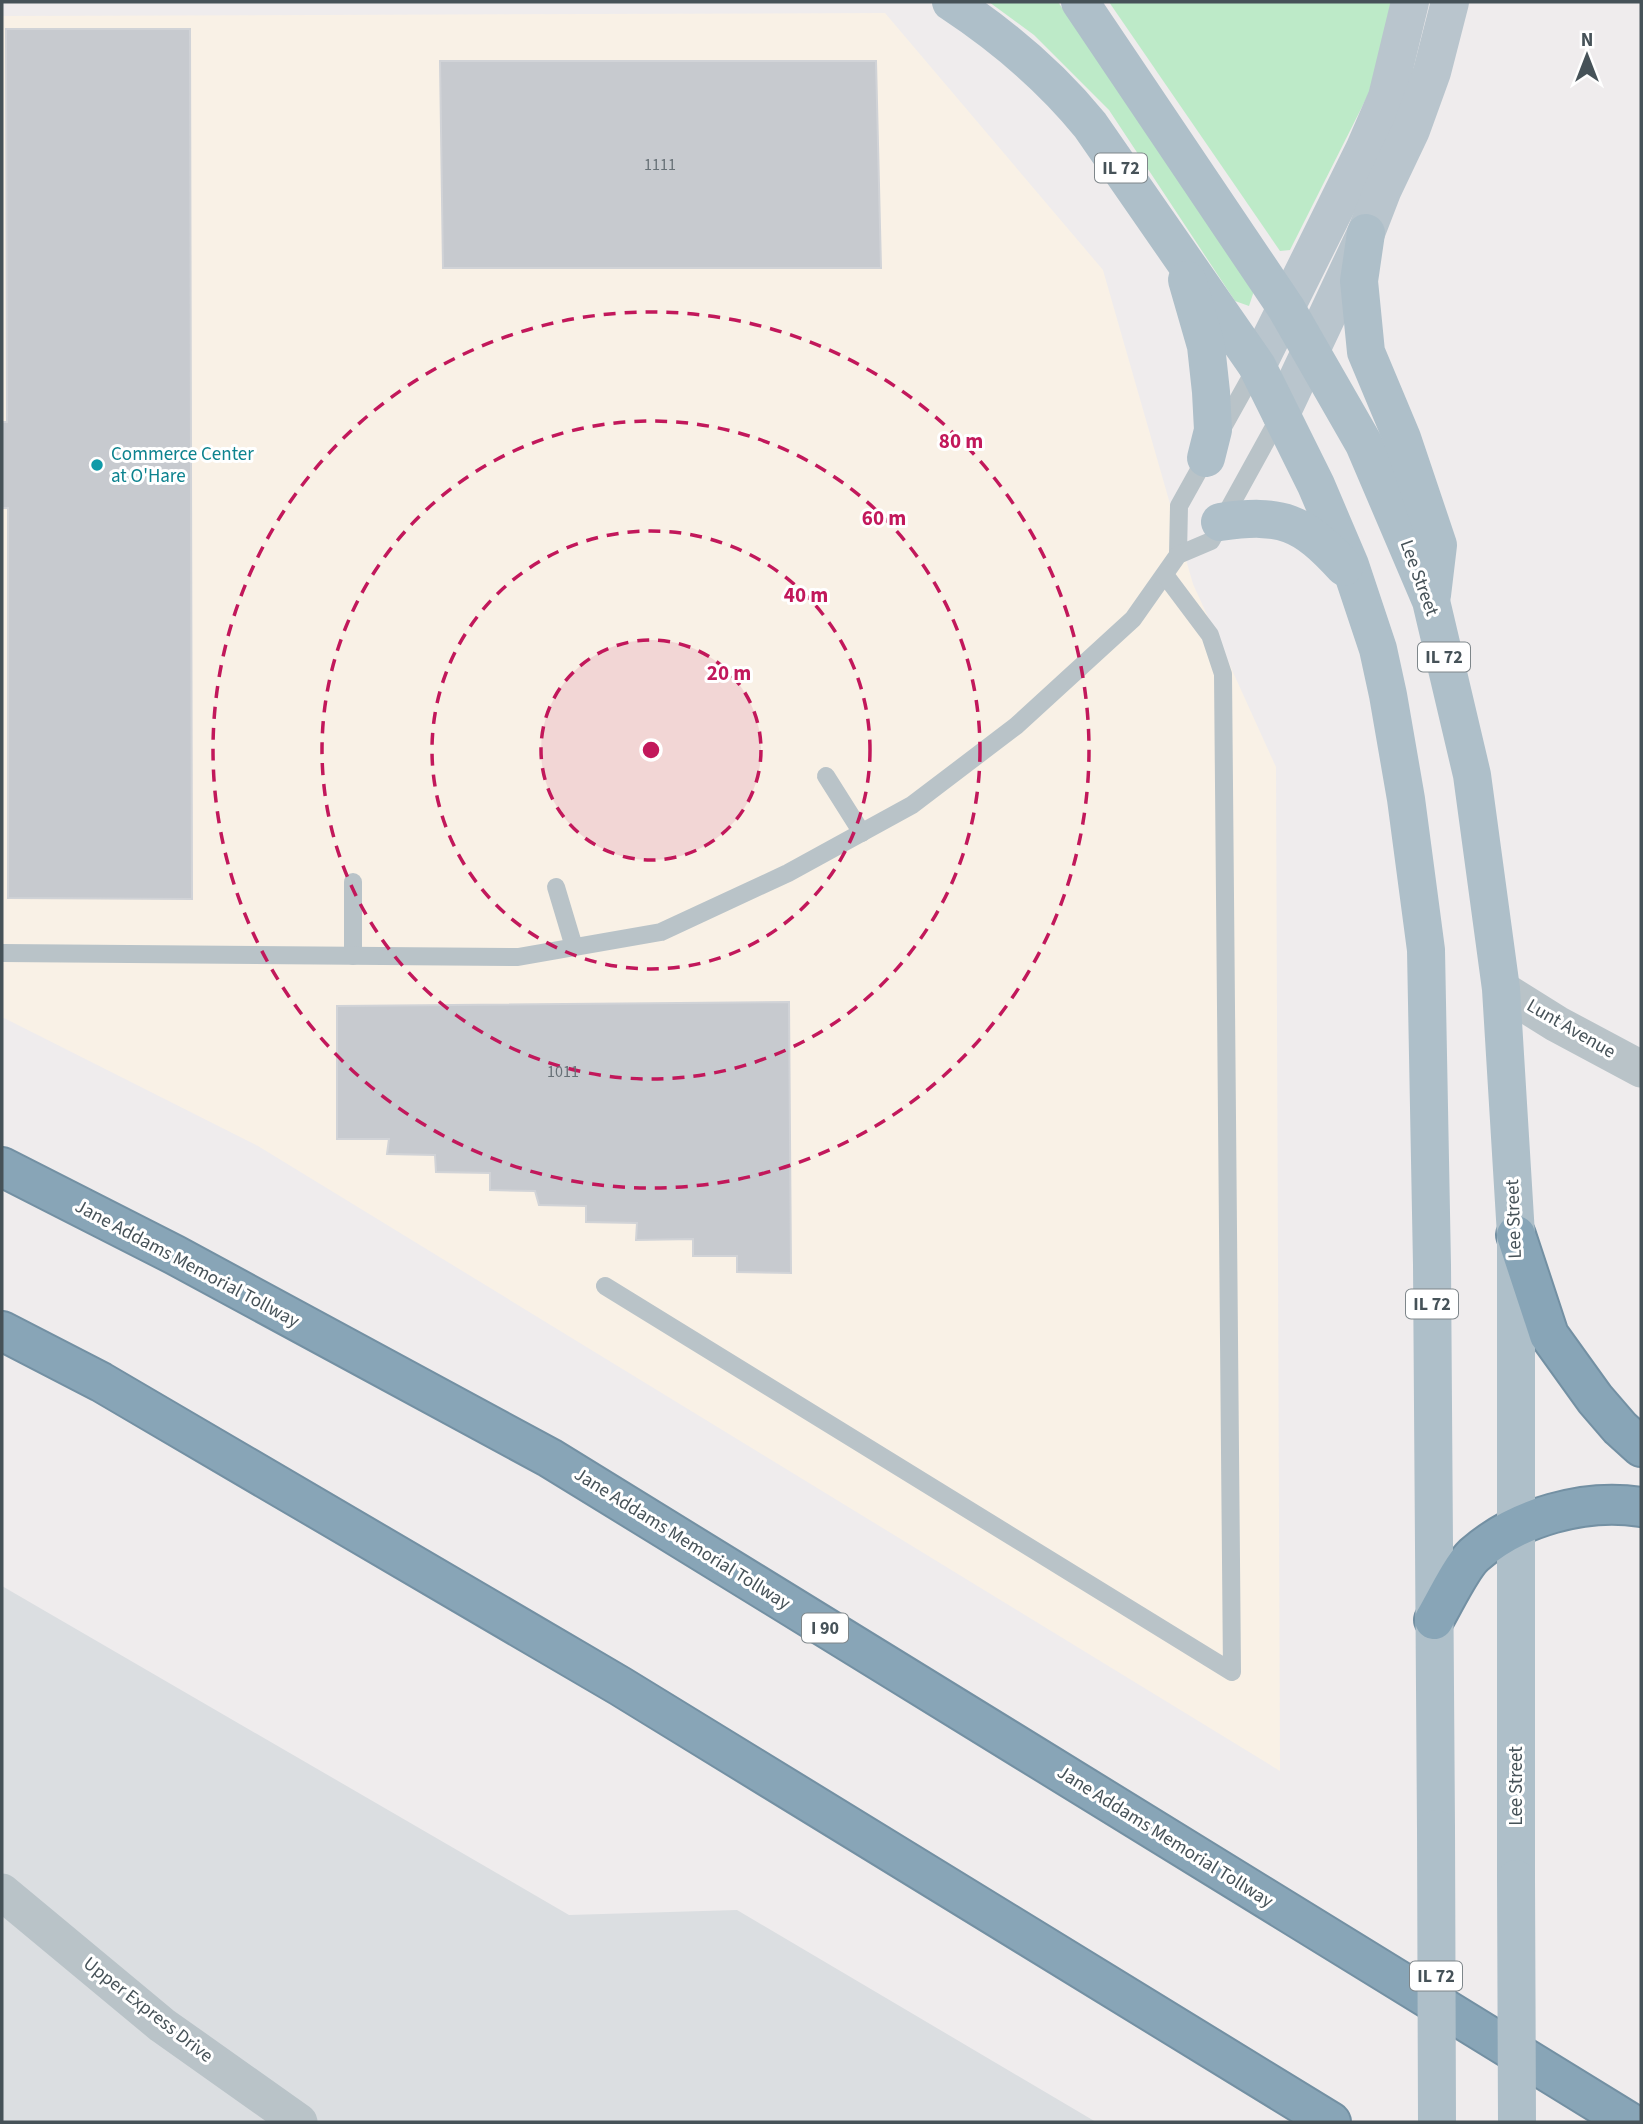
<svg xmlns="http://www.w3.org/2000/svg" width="1643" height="2124" font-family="'Source Sans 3',sans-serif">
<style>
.commercial{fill:#f9f1e6}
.airport{fill:#dbdee1}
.green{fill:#bdeac8}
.building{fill:#c7cacf;stroke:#d1d3d7;stroke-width:2}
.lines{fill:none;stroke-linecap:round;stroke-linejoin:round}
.highway-casing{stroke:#7390a3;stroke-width:42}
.lane{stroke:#b9c3c8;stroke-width:18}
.street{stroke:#b9c3c8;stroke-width:37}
.secondary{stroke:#b9c5cd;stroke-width:38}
.primary{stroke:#aebfc9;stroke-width:38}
.highway{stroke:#88a5b7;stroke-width:38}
.primary-bridge{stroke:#aebfc9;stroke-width:38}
.ring{fill:none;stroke:#c2185b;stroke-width:3.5;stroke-dasharray:12 9}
.culture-dot{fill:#0f9aa8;stroke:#fff;stroke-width:2.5}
.labels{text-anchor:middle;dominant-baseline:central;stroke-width:6;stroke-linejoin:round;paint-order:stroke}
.number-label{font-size:16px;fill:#667076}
.shield{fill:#fff;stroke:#7e868a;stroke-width:2}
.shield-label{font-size:18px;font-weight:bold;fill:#465258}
.culture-label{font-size:19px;fill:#0d838f;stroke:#fff;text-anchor:start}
.street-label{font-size:19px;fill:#465258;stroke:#fff}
.centre{fill:#c2185b;stroke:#fff;stroke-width:3.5}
.ring-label{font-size:21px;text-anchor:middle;font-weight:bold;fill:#c2185b;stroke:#fff;stroke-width:6;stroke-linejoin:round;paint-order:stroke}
</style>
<rect width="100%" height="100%" fill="#efeced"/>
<!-- commercial -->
<path class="commercial" d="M 885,13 L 1103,270 L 1193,584 L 1276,767 L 1280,1771 L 258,1146 L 2,1017 L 2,16 Z"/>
<!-- airport -->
<path class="airport" d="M 2,1586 L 569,1915 L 737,1910 L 1096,2122 L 2,2122 Z"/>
<!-- green -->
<g class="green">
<path d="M 989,2 L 1058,2 L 1255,288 L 1249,306 L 1235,301 L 1109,110 L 1034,35 Z"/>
<path d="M 1109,2 L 1391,2 L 1372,87 L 1290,250 L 1280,251 Z"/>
</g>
<!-- building -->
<g class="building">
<path d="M 6,29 L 190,29 L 192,899 L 8,898 L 8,508 L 2,508 L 2,422 L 7,422 Z"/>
<path d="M 440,61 L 876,61 L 881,268 L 443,268 Z"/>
<path d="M 789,1002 L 791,1273 L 737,1272 L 737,1256 L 693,1256 L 693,1239 L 636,1240 L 637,1223 L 586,1222 L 586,1206 L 539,1205 L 535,1191 L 490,1190 L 490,1173 L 436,1172 L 435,1155 L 387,1154 L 389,1139 L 337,1139 L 337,1006 Z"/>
</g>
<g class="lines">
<defs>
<g id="highway">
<path d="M 2,1167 L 175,1255 L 550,1458 L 1629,2122"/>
<path d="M 1516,1235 L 1549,1335 L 1595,1399 L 1620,1428 L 1641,1447"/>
<path d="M 2,1331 L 101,1382 L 620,1686 L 1331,2122"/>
<path d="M 1434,1620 C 1444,1603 1461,1567 1474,1555 C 1517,1517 1585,1498 1641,1507"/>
</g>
</defs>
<!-- highway casing -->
<use href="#highway" class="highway-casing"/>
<!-- lane -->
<g class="lane">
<path d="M 1178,555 L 1179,506 L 1257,366"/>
<path d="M 826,776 L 862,833"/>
<path d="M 353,882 L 353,956"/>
<path d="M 556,887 L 574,947"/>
<path d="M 2,953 L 518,957 L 661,932 L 788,873 L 912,805 L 1016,726 L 1133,619 L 1178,555 L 1211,541 L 1281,414"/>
<path d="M 605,1286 L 1232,1672 L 1223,674 L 1210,635 L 1165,575"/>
</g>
<!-- street -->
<g class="street">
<path d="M 1501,989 L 1557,1024 L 1641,1069"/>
<path d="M 2,1892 L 162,2025 L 299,2122"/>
</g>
<!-- secondary -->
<g class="secondary">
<path d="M 1257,366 L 1364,150 L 1387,97 L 1410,2"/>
<path d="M 1281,414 L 1366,233 L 1383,189 L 1411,130 L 1432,72 L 1450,2"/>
</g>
<!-- primary -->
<g class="primary">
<path d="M 951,2 C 1004,37 1050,76 1090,125 L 1257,366 L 1316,485 L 1350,565 L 1378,649 L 1388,695 L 1406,799 L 1426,950 L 1432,1265 L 1436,1829"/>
<path d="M 1080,2 L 1286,308 L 1364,444 L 1431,601 L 1472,775 L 1501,989 L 1516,1235 L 1516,1879"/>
<path d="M 1366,233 L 1359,281 L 1366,352 L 1402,438 L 1438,545 L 1432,595"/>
<path d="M 1187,280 L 1206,346 L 1211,392 L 1213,430 L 1206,458"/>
<path d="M 1220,522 C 1282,513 1303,522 1344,567"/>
</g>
<!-- highway -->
<use href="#highway" class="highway"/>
<!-- primary-bridge -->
<g class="primary-bridge">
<path d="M 1436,1829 L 1437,2122"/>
<path d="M 1516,1879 L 1517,2122"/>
</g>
</g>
<!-- distance rings -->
<circle cx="651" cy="750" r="110" fill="#c2185b" fill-opacity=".12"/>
<g class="ring">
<circle cx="651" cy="750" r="110"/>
<circle cx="651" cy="750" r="219"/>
<circle cx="651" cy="750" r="329"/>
<circle cx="651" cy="750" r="438"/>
</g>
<!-- markers -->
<circle class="culture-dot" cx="97" cy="465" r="7"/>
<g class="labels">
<!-- number labels -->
<g class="number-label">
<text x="660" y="165">1111</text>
<text x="563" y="1072">1011</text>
</g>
<!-- shield labels -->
<g class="shield">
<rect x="1095" y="153.5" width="52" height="29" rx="5"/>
<rect x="1418" y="642.5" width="52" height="29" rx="5"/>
<rect x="1406" y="1289.5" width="52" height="29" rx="5"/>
<rect x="802" y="1613.5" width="46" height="29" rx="5"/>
<rect x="1410" y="1961.5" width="52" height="29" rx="5"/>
</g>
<g class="shield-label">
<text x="1121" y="168">IL 72</text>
<text x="1444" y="657">IL 72</text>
<text x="1432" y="1304">IL 72</text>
<text x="825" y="1628">I 90</text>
<text x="1436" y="1976">IL 72</text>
</g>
<!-- culture labels -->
<g class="culture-label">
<text x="111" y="454">Commerce Center<tspan x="111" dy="22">at O'Hare</tspan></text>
</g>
<!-- street labels -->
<g class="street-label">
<text transform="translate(1419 578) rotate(70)">Lee Street</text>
<text transform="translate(1571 1029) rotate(30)">Lunt Avenue</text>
<text transform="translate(1514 1219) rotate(-92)">Lee Street</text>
<text transform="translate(187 1264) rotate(28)">Jane Addams Memorial Tollway</text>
<text transform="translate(682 1539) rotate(32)">Jane Addams Memorial Tollway</text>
<text transform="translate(1516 1786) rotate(-90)">Lee Street</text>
<text transform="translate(1165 1837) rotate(32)">Jane Addams Memorial Tollway</text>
<text transform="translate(148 2010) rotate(38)">Upper Express Drive</text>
</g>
</g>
<circle cx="651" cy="750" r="10" class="centre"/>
<g class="ring-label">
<text x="961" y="448">80 m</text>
<text x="884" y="525">60 m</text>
<text x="806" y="602">40 m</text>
<text x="729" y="680">20 m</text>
</g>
<!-- border -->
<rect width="1643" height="2124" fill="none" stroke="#465258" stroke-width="7"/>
<!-- north arrow -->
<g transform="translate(1587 56)" stroke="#ffffff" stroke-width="5" paint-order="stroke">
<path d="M0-5L12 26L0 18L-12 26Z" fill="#465258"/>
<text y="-10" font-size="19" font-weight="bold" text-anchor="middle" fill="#465258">N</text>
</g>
</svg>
